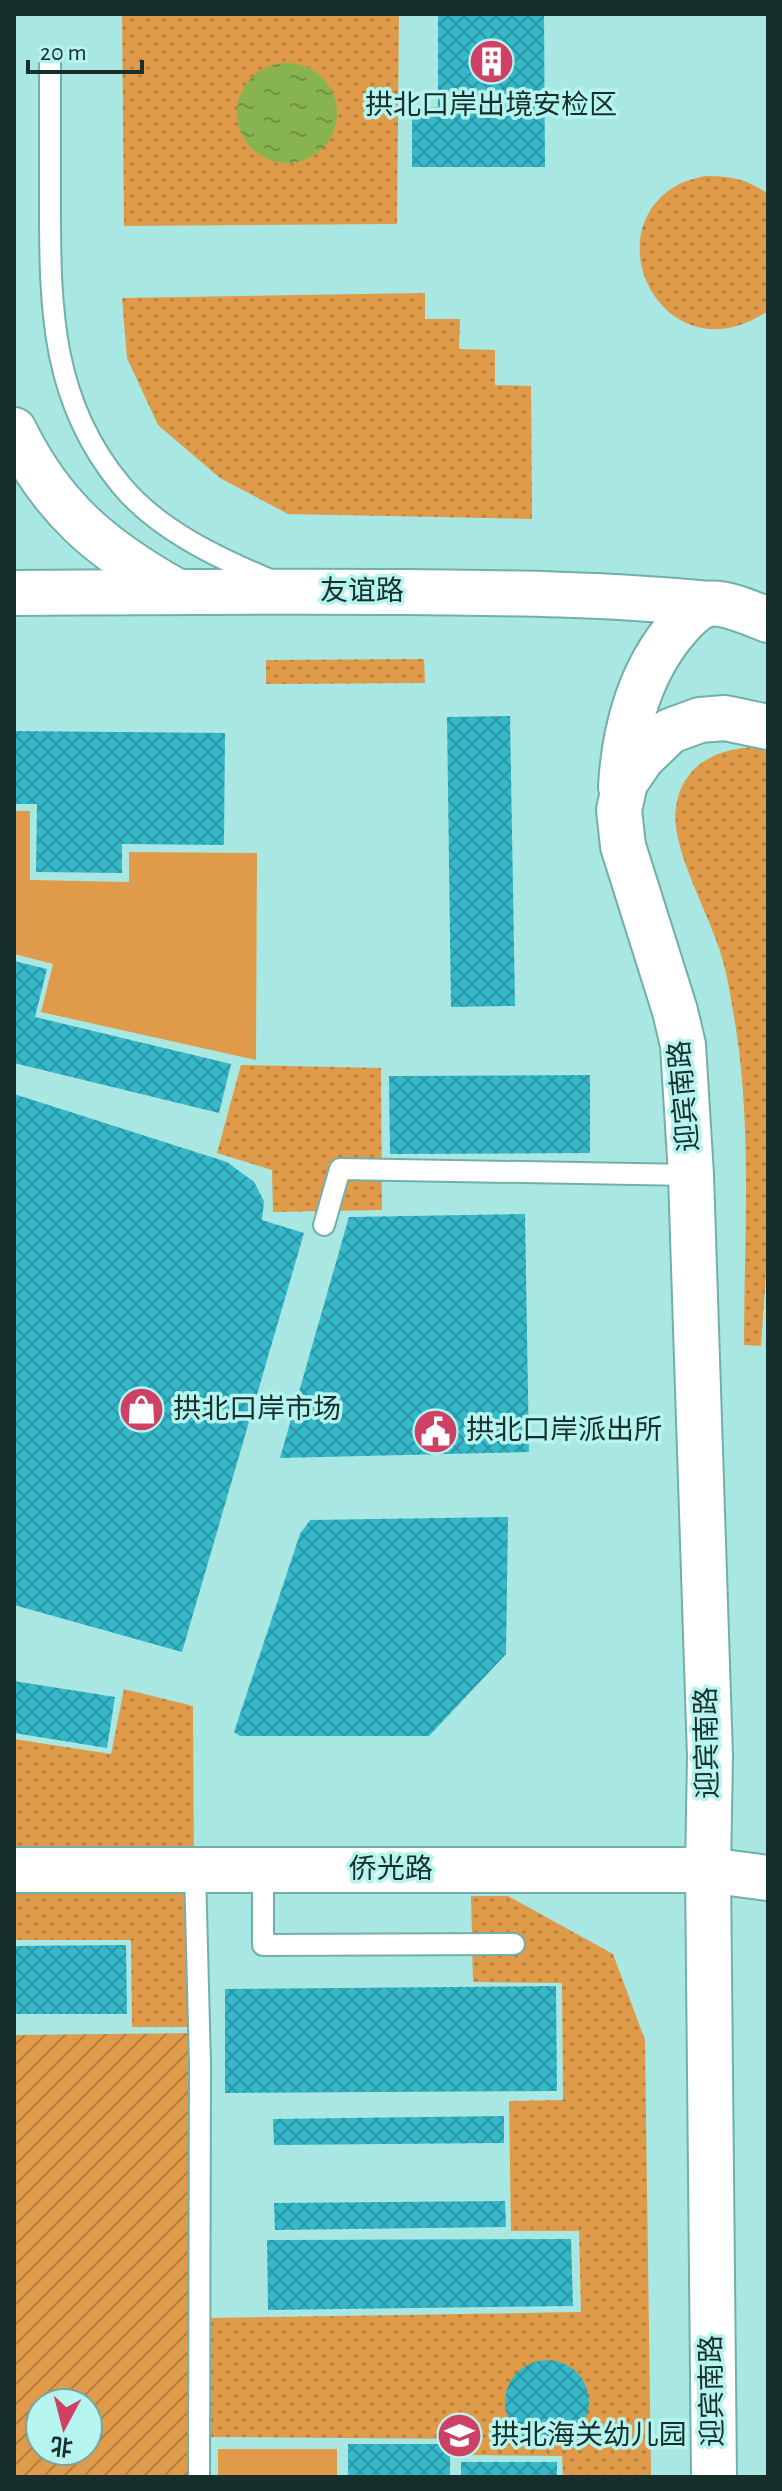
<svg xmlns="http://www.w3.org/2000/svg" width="782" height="2491" font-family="'Alegreya Sans','Noto Sans SC',sans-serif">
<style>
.grass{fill:url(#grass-dots)}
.park{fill:#df9b49}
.garden{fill:url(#garden-furrows);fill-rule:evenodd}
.water{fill:url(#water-ripples)}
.building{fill:url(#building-cross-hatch)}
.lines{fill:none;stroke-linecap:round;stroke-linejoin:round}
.service-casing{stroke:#72afaa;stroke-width:24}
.tertiary-casing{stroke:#72afaa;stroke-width:48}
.trunk-casing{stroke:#72afaa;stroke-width:48}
.service{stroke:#fff;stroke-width:20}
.tertiary{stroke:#fff;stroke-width:44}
.trunk{stroke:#fff;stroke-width:44}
.labels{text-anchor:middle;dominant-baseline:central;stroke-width:7;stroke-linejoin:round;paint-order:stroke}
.poi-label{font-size:28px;fill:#162f2d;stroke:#b6f5ef;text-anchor:start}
.street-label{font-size:28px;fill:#162f2d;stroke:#b6f5ef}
</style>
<defs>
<pattern id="grass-dots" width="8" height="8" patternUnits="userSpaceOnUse" patternTransform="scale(2)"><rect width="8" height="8" fill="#df9b49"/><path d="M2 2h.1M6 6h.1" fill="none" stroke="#b47f3d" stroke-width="1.8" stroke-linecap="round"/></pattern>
<pattern id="garden-furrows" width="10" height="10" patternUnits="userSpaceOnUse" patternTransform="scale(2)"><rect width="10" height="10" fill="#df9b49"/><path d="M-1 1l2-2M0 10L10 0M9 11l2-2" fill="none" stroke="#b47f3d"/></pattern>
<pattern id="water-ripples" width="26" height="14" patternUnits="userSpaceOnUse" patternTransform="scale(2)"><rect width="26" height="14" fill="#88b44f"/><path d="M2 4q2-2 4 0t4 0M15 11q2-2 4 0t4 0" fill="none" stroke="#6e9342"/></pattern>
<pattern id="building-cross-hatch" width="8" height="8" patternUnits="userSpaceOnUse" patternTransform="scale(2)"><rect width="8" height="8" fill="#35b8ca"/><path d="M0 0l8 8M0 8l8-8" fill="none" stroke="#2c96a4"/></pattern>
</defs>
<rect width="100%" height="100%" fill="#a9e8e2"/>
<!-- grass -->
<g class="grass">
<path d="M 122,14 L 399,14 L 397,224 L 124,226 Z"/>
<path d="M 705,176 C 730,176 748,179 768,194 L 768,311 C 665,381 589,230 681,183 C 688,180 697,178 705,176 Z"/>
<path d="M 425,293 L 425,319 L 460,319 L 459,349 L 495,350 L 495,385 L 531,386 L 532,519 L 288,514 L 220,478 L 158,425 L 127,358 L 122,298 Z"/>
<path d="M 424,659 L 425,683 L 266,684 L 266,660 Z"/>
<path d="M 754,747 L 768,752 L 768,1243 L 761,1346 L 744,1345 C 744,1241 752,1133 736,1029 C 731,1000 727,968 716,940 C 704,905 670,844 676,807 C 682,765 716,749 754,747 Z"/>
<path d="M 241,1065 L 381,1068 L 382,1210 L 273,1212 L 272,1170 L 217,1153 Z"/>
<path d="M 124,1689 L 193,1706 L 194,1878 L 14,1876 L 14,1739 L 111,1754 Z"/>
<path d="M 14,1885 L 192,1885 L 192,2027 L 132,2027 L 131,1940 L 14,1940 Z"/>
<path d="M 471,1896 L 508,1896 L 613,1954 L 645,2040 L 651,2477 L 563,2477 L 562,2456 L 462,2455 L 464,2439 L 210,2437 L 207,2318 L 581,2312 L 579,2231 L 511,2231 L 509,2101 L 563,2100 L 562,1983 L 473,1982 Z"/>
</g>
<!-- park -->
<g class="park">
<path d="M 14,811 L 30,811 L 30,880 L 129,882 L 129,852 L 257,853 L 256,1060 L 41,1012 L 53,964 L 14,954 Z"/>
<rect x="218" y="2449" width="119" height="28"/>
</g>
<!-- garden -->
<path class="garden" d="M 200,2033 L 199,2477 L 14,2477 L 14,2035 ZM 40,2403 L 88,2403 L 88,2451 L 40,2451 Z"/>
<!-- water -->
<circle class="water" cx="287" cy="113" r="50"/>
<!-- building -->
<g class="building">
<path d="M 438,14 L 544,14 L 545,167 L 412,167 L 412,107 L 438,107 Z"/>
<path d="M 510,716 L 515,1006 L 451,1007 L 447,717 Z"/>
<path d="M 15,731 L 225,733 L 224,845 L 122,844 L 122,873 L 36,872 L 37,804 L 14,804 Z"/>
<path d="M 14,961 L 47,969 L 35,1017 L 231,1064 L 219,1113 L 14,1063 Z"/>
<path d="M 590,1075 L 590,1153 L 390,1154 L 389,1076 Z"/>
<path d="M 14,1094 L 227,1162 L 254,1182 L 264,1201 L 262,1220 L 304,1233 L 182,1652 L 14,1605 Z"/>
<path d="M 525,1214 L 529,1452 L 280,1458 L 349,1217 Z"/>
<path d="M 508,1517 L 506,1654 L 429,1736 L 240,1736 L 234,1732 L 300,1534 L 310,1520 Z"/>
<path d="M 14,1681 L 115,1697 L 107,1748 L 14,1733 Z"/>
<path d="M 126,1945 L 127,2014 L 14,2014 L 14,1946 Z"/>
<path d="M 556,1986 L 557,2091 L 225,2093 L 225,1989 Z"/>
<path d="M 504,2116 L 504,2143 L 274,2145 L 273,2119 Z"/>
<path d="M 505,2201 L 506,2227 L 275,2230 L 274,2203 Z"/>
<path d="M 571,2239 L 573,2306 L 268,2310 L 267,2240 Z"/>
<circle cx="547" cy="2402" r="42"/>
<rect x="348" y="2444" width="102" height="33"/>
<rect x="461" y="2462" width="96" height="15"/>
</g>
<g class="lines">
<defs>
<g id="service">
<path d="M 50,62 C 50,111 50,160 50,208 C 50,310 52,402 121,485 C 157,529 216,557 268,579"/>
<path d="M 324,1225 L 340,1169 L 691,1175"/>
<path d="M 195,1870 L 200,2064 L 199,2477"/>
<path d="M 263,1870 L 263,1945 L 514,1944"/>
</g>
<g id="tertiary">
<path d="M 14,430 C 52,508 101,549 176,591"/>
<path d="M 14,593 C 146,592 278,591 410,592 C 510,593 610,594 709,604"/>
<path d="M 14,1870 L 708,1870 L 768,1878"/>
</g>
<g id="trunk">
<path d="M 621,787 C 624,730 640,670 679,626 C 686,618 697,607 708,604 C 724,601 753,614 768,620"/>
<path d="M 714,2477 L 708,1870 L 710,1757 L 691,1175 L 683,1045 L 675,1011 L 623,846 L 619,810 L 625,783 L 642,758 L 670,731 L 700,720 L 725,718 L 768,727"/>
</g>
</defs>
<!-- service casing -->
<use href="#service" class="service-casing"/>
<!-- tertiary casing -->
<use href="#tertiary" class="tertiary-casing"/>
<!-- trunk casing -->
<use href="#trunk" class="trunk-casing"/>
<!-- service -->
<use href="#service" class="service"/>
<!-- tertiary -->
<use href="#tertiary" class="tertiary"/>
<!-- trunk -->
<use href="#trunk" class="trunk"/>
</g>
<!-- icons -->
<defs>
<symbol id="building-disc" viewBox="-11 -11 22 22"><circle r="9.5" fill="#cf4065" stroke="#b6f5ef"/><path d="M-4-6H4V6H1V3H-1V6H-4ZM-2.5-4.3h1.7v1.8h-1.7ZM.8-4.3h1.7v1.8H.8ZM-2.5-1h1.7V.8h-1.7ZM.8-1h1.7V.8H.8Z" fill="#fff"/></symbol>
<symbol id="shop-disc" viewBox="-11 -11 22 22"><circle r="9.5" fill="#cf4065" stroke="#b6f5ef"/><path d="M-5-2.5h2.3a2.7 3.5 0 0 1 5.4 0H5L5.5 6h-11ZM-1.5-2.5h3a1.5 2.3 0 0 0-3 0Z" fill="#fff"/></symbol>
<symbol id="civic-disc" viewBox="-11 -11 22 22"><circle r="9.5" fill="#cf4065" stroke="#b6f5ef"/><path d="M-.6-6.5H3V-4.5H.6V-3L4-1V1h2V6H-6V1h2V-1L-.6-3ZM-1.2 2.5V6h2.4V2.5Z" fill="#fff"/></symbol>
<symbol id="school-disc" viewBox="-11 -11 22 22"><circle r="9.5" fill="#cf4065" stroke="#b6f5ef"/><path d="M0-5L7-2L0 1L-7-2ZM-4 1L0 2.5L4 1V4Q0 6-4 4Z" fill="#fff"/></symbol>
</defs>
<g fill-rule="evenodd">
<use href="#building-disc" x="466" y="36" width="51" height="51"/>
<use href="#shop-disc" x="116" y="1384" width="51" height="51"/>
<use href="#civic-disc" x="410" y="1406" width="51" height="51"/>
<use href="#school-disc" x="434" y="2410" width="51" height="51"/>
</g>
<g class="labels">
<!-- poi labels -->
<g class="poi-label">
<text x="491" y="106" text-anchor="middle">拱北口岸出境安检区</text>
<text x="173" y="1410">拱北口岸市场</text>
<text x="466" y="1431">拱北口岸派出所</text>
<text x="491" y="2436">拱北海关幼儿园</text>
</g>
<!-- street labels -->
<g class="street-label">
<text x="362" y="592">友谊路</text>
<text transform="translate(685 1096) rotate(-95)">迎宾南路</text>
<text transform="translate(708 1743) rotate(-91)">迎宾南路</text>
<text x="391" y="1870">侨光路</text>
<text transform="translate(713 2391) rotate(-91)">迎宾南路</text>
</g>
</g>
<!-- border -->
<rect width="782" height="2491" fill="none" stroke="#162f2d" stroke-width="32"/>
<!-- north arrow -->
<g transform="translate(64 2427) rotate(187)"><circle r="38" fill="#b6f5ef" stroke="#76a6a1" stroke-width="2"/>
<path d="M0-6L14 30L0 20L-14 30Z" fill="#cf4065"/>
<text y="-12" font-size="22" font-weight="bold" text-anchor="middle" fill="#162f2d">北</text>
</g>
<!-- scale -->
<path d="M28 60v12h114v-12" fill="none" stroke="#162f2d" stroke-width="4"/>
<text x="40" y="60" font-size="24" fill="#162f2d" stroke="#b6f5ef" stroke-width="6" paint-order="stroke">20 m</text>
</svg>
